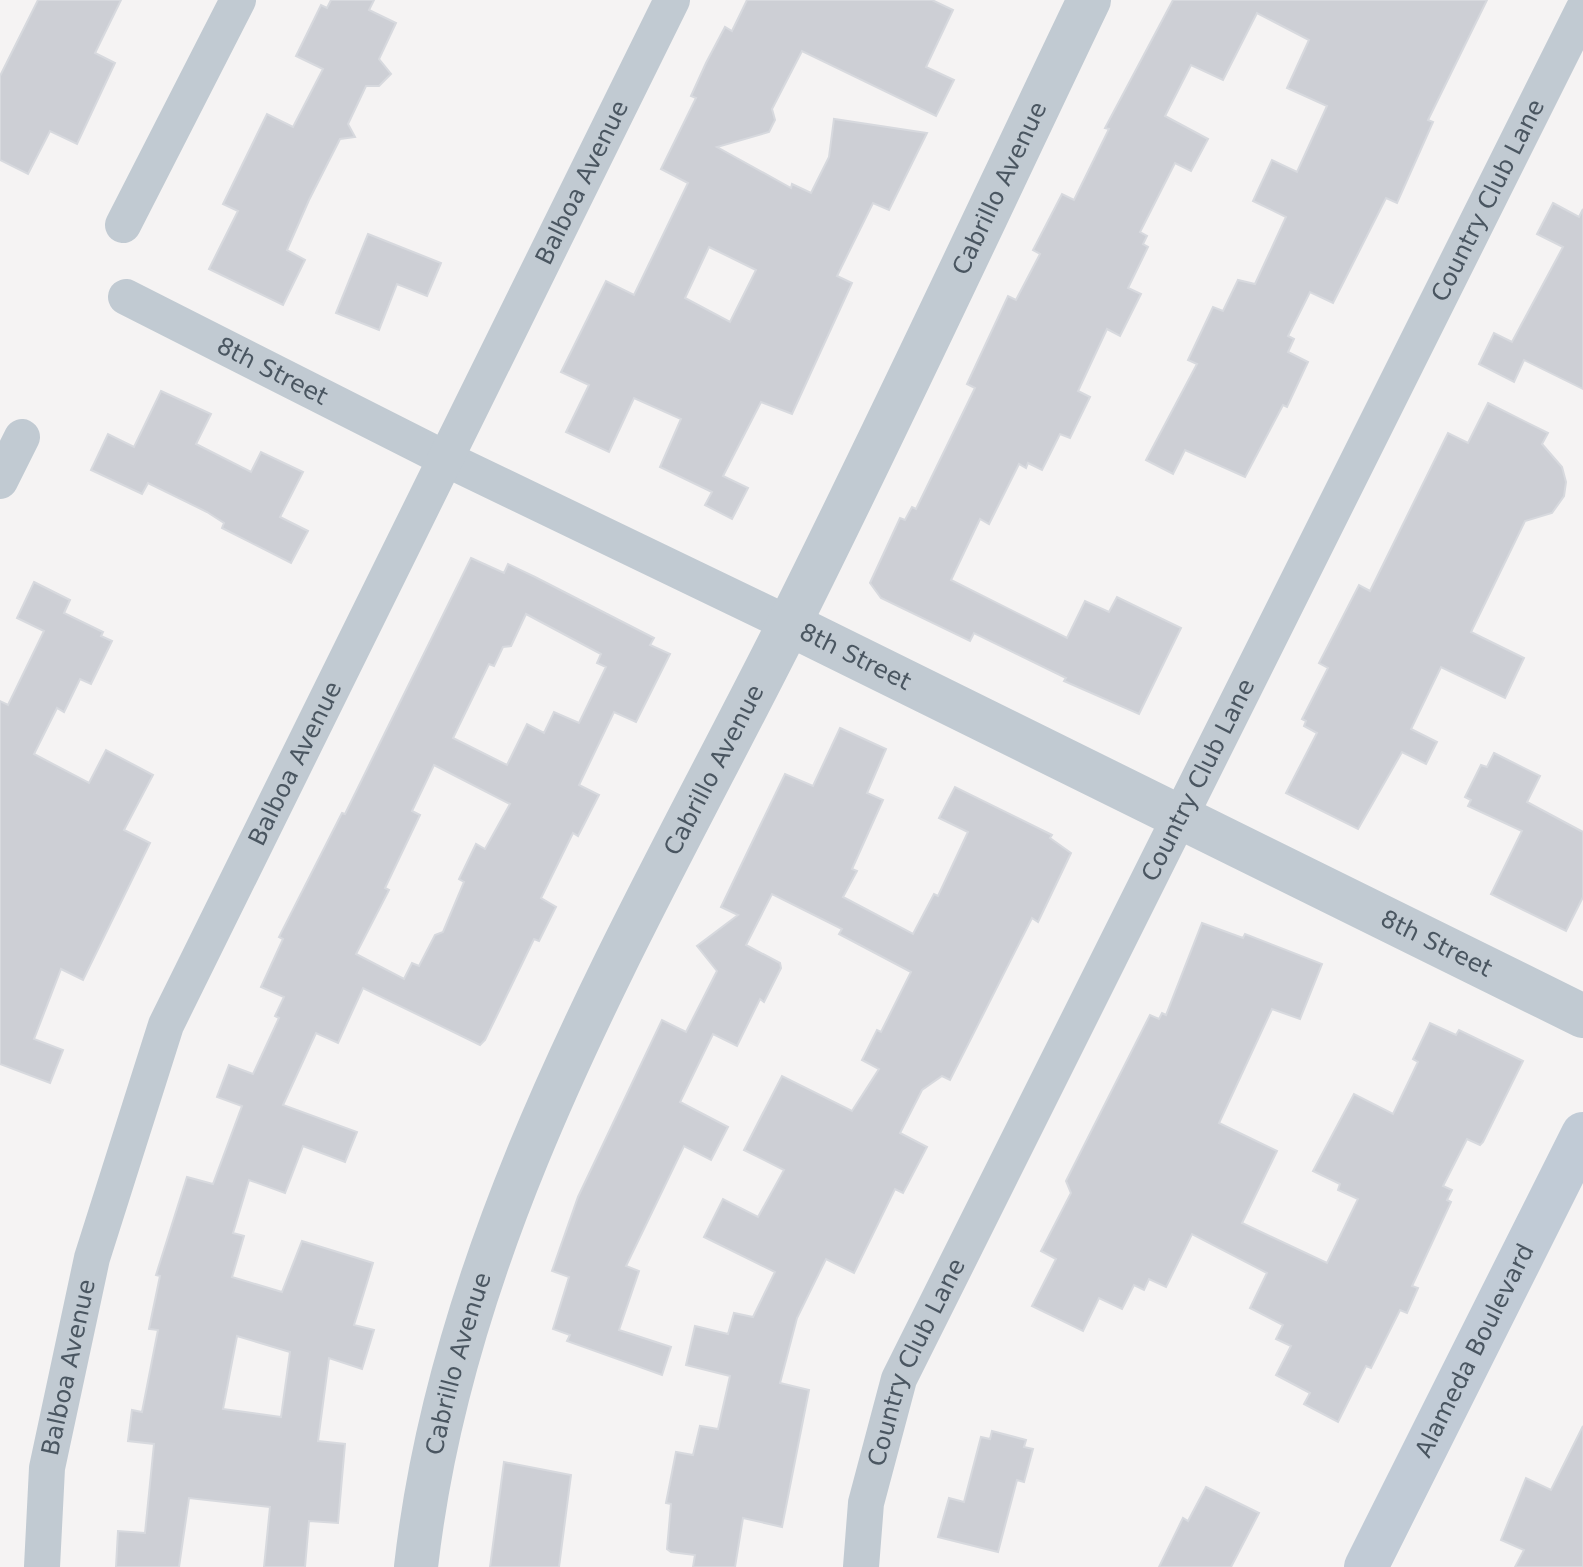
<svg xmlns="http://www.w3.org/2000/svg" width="1583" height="1567" font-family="'DejaVu Sans',sans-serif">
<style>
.building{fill:#cdcfd5;stroke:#d7d9de;stroke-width:2;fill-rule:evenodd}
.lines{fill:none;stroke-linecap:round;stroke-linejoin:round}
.minor{stroke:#c1cad2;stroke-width:36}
.tertiary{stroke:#c1cad2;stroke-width:44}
.secondary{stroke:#c1cbd6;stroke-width:44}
.labels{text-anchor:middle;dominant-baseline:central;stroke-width:8;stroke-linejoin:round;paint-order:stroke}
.street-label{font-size:24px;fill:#4a5661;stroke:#fff}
</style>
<rect width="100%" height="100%" fill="#f5f3f3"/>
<!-- building -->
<g class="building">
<path d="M 38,0 L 121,0 L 95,53 L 115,63 L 77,144 L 50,131 L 28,174 L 0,160 L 0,76 Z"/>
<path d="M 331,0 L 374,0 L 369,10 L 396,23 L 379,59 L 391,74 L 379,86 L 366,86 L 348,124 L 355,137 L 340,139 L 309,200 L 287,250 L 305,260 L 283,305 L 209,269 L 238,211 L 223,204 L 267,114 L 293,127 L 323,69 L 296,56 L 321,5 L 327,8 Z"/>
<path d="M 747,0 L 932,0 L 953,10 L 926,67 L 954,80 L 936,116 L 802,51 L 772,109 L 775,120 L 769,132 L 717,147 L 791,188 L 792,184 L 811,193 L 829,157 L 834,119 L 927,133 L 889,210 L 873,203 L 837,276 L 852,283 L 792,414 L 761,402 L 723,476 L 748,488 L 732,519 L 705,505 L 712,492 L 660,467 L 681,419 L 634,398 L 609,452 L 566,432 L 589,385 L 561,372 L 606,281 L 634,295 L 688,183 L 661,169 L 696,98 L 691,96 L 706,63 L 725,27 L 732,31 ZM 709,247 L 756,270 L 730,322 L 685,298 Z"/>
<path d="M 1173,0 L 1487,0 L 1428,120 L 1433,122 L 1397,203 L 1386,198 L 1333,303 L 1310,292 L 1288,336 L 1294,339 L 1288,352 L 1308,362 L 1287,407 L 1283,405 L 1245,477 L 1185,450 L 1173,474 L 1146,460 L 1197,364 L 1188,360 L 1213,307 L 1223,311 L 1238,280 L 1255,284 L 1286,217 L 1253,201 L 1272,160 L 1297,172 L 1327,106 L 1287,88 L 1309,40 L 1257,13 L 1223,80 L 1191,65 L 1165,116 L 1208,139 L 1191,171 L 1175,163 L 1140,232 L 1147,236 L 1143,244 L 1148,247 L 1128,288 L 1141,294 L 1120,336 L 1107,329 L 1078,391 L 1090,397 L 1070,438 L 1060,434 L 1042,470 L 1028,463 L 1026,468 L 1019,464 L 989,524 L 980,519 L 951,580 L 1067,638 L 1085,601 L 1109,612 L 1117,597 L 1181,628 L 1139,714 L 1064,681 L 1066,678 L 974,633 L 970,641 L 881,598 L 870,583 L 900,518 L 905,520 L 912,507 L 916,509 L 975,388 L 967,384 L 1008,296 L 1016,300 L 1040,254 L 1033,250 L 1062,194 L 1074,200 L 1109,129 L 1105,128 Z"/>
<path d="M 1553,203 L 1579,217 L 1583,209 L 1583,389 L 1524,360 L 1514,382 L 1479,364 L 1494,333 L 1512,342 L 1563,247 L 1537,234 Z"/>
<path d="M 368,234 L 441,263 L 427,296 L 397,284 L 379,330 L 336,313 Z"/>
<path d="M 161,391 L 211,414 L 196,444 L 251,472 L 261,452 L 303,472 L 280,517 L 308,531 L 291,563 L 222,528 L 224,523 L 207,512 L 148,483 L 142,494 L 91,470 L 108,434 L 134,447 Z"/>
<path d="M 1488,403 L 1548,433 L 1542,444 L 1562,467 L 1566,482 L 1564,496 L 1552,513 L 1525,521 L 1471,632 L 1524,658 L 1505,698 L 1441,667 L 1411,729 L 1437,742 L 1426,764 L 1402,752 L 1358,829 L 1286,793 L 1317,733 L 1304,726 L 1306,721 L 1302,719 L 1328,668 L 1319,663 L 1359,585 L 1370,591 L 1448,433 L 1468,443 Z"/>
<path d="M 471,558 L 504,573 L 508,564 L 535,577 L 654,638 L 650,645 L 670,654 L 636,722 L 614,712 L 579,785 L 599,795 L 578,836 L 573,833 L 541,898 L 556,907 L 539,941 L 534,939 L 485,1040 L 480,1045 L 363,988 L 338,1043 L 316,1033 L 283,1105 L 357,1132 L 345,1162 L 303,1146 L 285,1193 L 249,1180 L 233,1233 L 244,1236 L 232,1277 L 282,1292 L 302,1241 L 373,1263 L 354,1325 L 374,1330 L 362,1369 L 329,1358 L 318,1441 L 345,1444 L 338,1523 L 309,1521 L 305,1567 L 264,1567 L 270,1507 L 189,1498 L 179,1567 L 116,1567 L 118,1531 L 145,1533 L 154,1444 L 128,1441 L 132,1410 L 142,1412 L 158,1330 L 149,1329 L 160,1276 L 156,1275 L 187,1177 L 213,1184 L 242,1106 L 217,1097 L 229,1065 L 253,1074 L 279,1018 L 275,1016 L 284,997 L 261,987 L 283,939 L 279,937 L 342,813 L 345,814 ZM 526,614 L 601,654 L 597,663 L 606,667 L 579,723 L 554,712 L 544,733 L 527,724 L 507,765 L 453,738 L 489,664 L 494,666 L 503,647 L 511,646 ZM 434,765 L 510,804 L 485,849 L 476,844 L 459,879 L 464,882 L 443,932 L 435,935 L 419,966 L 412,963 L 404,979 L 356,954 L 389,890 L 385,888 L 420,815 L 412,811 ZM 237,1336 L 290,1352 L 281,1417 L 223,1409 Z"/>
<path d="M 34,582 L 70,600 L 64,613 L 103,632 L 101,636 L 112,641 L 91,684 L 80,679 L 64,712 L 57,708 L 34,754 L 89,783 L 106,750 L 153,775 L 124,830 L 150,843 L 83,980 L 61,969 L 34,1039 L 63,1050 L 50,1083 L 0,1064 L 0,701 L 8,705 L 44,631 L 17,618 Z"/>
<path d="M 840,728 L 886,749 L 867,793 L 883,800 L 852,869 L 857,871 L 843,897 L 913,934 L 934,894 L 938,896 L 968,832 L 939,818 L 955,787 L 1052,835 L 1050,838 L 1071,853 L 1038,922 L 1032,918 L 950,1080 L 942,1076 L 922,1090 L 900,1133 L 927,1147 L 903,1193 L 895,1189 L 854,1273 L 826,1259 L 797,1318 L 780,1383 L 809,1390 L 782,1527 L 743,1518 L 735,1567 L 693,1567 L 695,1555 L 671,1552 L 667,1549 L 671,1504 L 666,1503 L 676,1452 L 693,1455 L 700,1426 L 718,1429 L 730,1376 L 686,1365 L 695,1326 L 728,1334 L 734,1313 L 753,1317 L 775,1272 L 704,1237 L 723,1199 L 758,1217 L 784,1170 L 744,1150 L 782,1076 L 852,1111 L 879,1069 L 862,1060 L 877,1030 L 881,1032 L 911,972 L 839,934 L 842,929 L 772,894 L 746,945 L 780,963 L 781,968 L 764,1002 L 760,999 L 737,1046 L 713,1034 L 680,1102 L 728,1127 L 711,1160 L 684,1146 L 626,1266 L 639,1271 L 619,1330 L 671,1347 L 662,1375 L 567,1341 L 570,1335 L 553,1329 L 569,1277 L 552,1271 L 578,1197 L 662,1020 L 686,1032 L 717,971 L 697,946 L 738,915 L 721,907 L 785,774 L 813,786 Z"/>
<path d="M 1494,753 L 1540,776 L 1527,802 L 1583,832 L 1583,897 L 1566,931 L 1491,894 L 1522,831 L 1468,806 L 1471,800 L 1465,797 L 1481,765 L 1487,767 Z"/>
<path d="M 1202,923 L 1243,938 L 1245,934 L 1322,964 L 1300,1019 L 1272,1009 L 1219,1123 L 1277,1151 L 1242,1223 L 1327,1263 L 1358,1199 L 1338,1190 L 1340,1184 L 1313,1171 L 1354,1094 L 1393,1114 L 1418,1062 L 1413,1059 L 1430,1023 L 1456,1035 L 1459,1030 L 1523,1061 L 1483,1142 L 1480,1145 L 1467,1139 L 1443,1186 L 1452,1190 L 1447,1200 L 1451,1202 L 1412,1286 L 1418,1288 L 1407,1313 L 1400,1310 L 1371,1368 L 1366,1366 L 1338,1422 L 1304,1404 L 1310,1393 L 1276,1375 L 1291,1346 L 1276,1339 L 1283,1325 L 1250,1308 L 1267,1273 L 1192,1234 L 1166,1287 L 1149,1279 L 1144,1290 L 1134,1285 L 1122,1309 L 1099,1298 L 1083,1331 L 1032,1306 L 1056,1259 L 1041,1251 L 1071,1193 L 1066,1181 L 1150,1015 L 1159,1019 L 1162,1013 L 1166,1015 Z"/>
<path d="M 1583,1426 L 1583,1567 L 1515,1567 L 1524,1550 L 1501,1540 L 1526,1478 L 1551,1490 Z"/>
<path d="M 992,1431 L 1026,1440 L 1024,1447 L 1033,1449 L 1024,1482 L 1017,1480 L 998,1552 L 938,1537 L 949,1498 L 964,1502 L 981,1437 L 990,1439 Z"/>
<path d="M 504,1462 L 571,1475 L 559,1567 L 490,1567 Z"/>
<path d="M 1206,1487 L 1259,1513 L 1231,1567 L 1159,1567 L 1183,1518 L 1188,1521 Z"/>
</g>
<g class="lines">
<!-- minor -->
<g class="minor">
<path d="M 123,225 L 238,0"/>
<path id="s1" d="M 126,297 L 444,458 L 789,624"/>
<path d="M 0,481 L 22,437"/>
<path id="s2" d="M 42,1567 L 47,1468 L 92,1258 L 166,1025 L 672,0"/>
<path id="s3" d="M 861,1567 L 866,1503 L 899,1379 L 1583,10"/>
</g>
<!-- tertiary -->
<g class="tertiary">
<path id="s4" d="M 789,624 L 1583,1016"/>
<path id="s5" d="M 416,1567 C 454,1227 636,928 787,628 C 891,421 989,209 1089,0"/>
</g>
<!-- secondary -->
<path class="secondary" id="s6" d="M 1366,1567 L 1583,1134"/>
</g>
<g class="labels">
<!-- street labels -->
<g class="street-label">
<text stroke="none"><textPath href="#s2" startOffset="1498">Balboa Avenue</textPath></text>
<text stroke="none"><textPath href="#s5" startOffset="1504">Cabrillo Avenue</textPath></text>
<text stroke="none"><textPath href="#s3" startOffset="1510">Country Club Lane</textPath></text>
<text stroke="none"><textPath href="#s1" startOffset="164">8th Street</textPath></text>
<text stroke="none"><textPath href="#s4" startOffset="74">8th Street</textPath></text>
<text stroke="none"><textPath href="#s2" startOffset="850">Balboa Avenue</textPath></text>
<text stroke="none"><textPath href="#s5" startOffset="856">Cabrillo Avenue</textPath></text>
<text stroke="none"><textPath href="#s3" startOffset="862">Country Club Lane</textPath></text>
<text stroke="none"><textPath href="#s4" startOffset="722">8th Street</textPath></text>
<text stroke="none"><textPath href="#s6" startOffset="242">Alameda Boulevard</textPath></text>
<text stroke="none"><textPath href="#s5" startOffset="208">Cabrillo Avenue</textPath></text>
<text stroke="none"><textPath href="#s3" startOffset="214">Country Club Lane</textPath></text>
<text stroke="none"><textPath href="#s2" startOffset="202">Balboa Avenue</textPath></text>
</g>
</g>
</svg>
